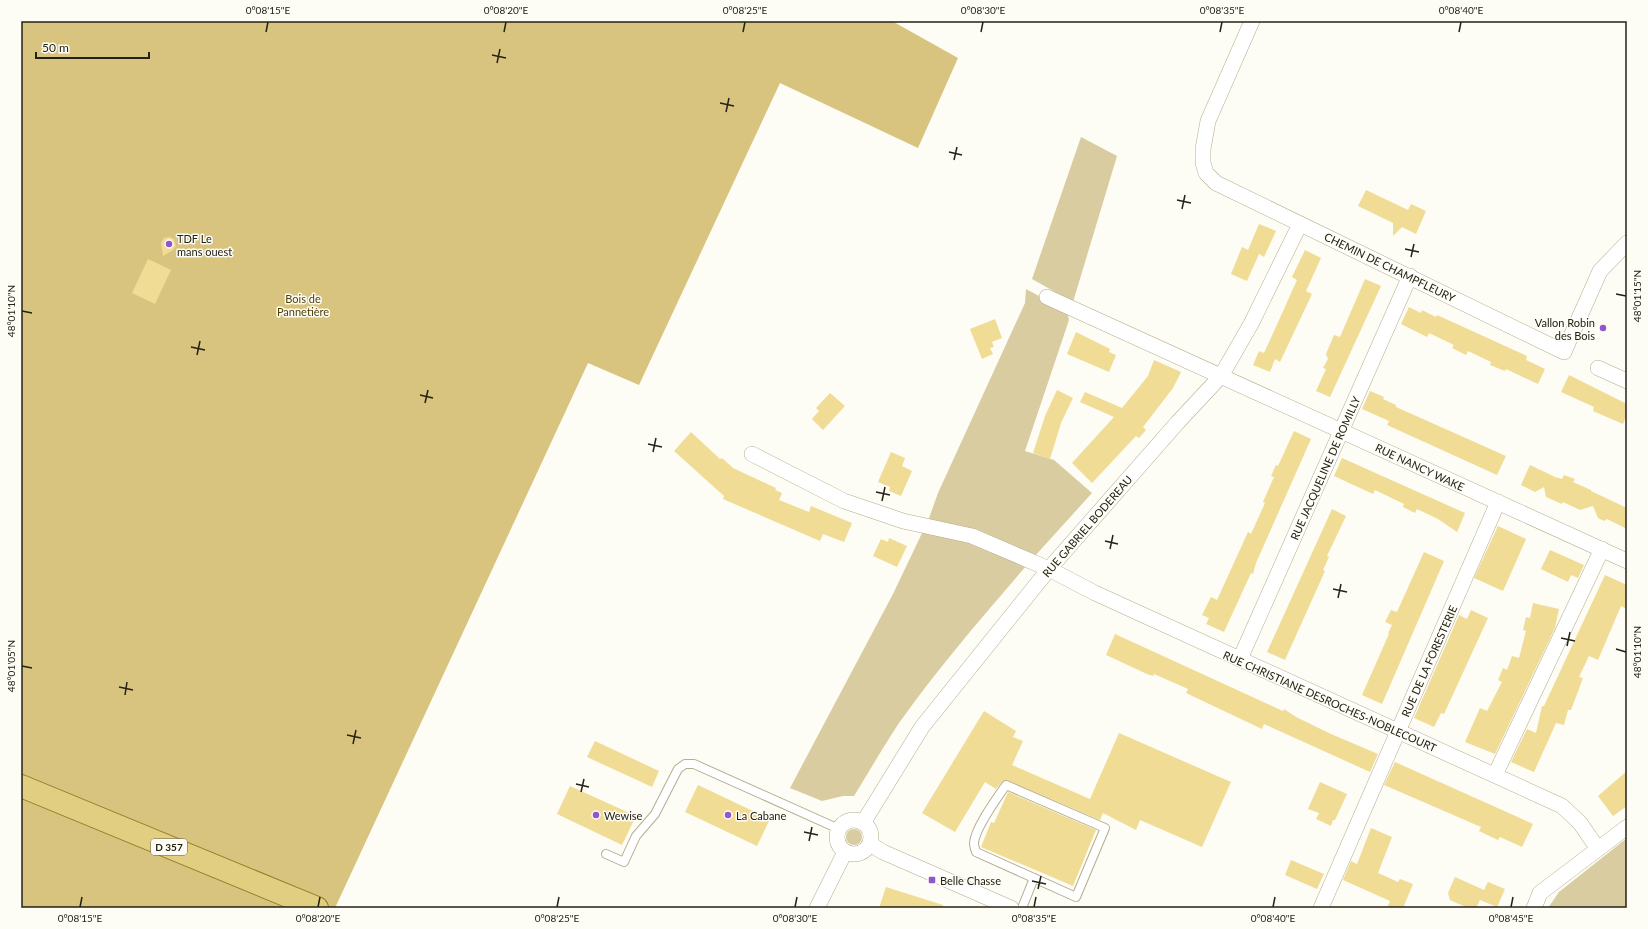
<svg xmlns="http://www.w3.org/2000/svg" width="1648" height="929" font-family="Lato,sans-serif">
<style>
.green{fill:#d9cca0}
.forest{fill:#d8c47e}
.building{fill:#f0dc95}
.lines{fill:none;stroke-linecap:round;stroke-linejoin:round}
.lane-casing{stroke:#b5ad8e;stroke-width:10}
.street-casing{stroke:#b5ad8e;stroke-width:16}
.primary-casing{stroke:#927d25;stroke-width:24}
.lane{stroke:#fff;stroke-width:8}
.street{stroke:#fff;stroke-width:15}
.primary{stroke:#e2ce81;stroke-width:22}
.ticks{fill:none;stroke:#242115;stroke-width:1.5}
.poi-dot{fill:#9156ce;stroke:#fdfcf5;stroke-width:1.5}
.labels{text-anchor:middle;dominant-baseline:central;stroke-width:3;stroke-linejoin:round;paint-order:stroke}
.shield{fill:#fdfcf5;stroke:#656358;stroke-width:1}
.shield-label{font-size:10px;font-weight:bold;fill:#242115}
.poi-label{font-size:11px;fill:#242115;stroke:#fdfcf5;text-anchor:start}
.street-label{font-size:11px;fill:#242115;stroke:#fdfcf5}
.park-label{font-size:11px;fill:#4c3e04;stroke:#fdfcf5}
.neatline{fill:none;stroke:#242115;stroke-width:1.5}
.ticks-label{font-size:10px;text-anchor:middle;fill:#242115}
</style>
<rect width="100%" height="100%" fill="#fdfcf5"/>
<!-- green -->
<g class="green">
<path d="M 1081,137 L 1117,156 L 1073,302 L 1032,279 Z"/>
<path d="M 1026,289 L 1067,311 L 1069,320 L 1025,451 L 1054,460 L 1092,493 L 1034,557 L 928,521 L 938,493 L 1025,303 Z"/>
<path d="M 923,531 L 964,539 L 1027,565 C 983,616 938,668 899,723 C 883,747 869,772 854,796 L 843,796 L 822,801 L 790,788 L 893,594 Z"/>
<circle cx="854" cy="837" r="8"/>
<path d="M 1627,838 L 1627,908 L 1548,908 L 1559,892 Z"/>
</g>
<!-- forest -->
<path class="forest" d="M 21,21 L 892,21 L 958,58 L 918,148 L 780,83 L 639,385 L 588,363 L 335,908 L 21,908 Z"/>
<!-- building -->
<g class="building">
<path d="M 1366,190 L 1408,210 L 1411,204 L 1426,211 L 1416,234 L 1402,227 L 1393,236 L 1393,223 L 1358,206 Z"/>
<path d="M 1259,224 L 1276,231 L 1264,257 L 1259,254 L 1247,281 L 1231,274 L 1242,247 L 1248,250 Z"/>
<path d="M 169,237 L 174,239 L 176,246 L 173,250 L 163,256 L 161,243 L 164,238 Z"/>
<path d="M 1305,250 L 1321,258 L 1306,291 L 1312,294 L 1280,362 L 1275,359 L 1270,372 L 1253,365 L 1259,351 L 1264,353 L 1270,340 L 1297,280 L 1292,277 Z"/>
<path d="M 148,259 L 171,270 L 155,304 L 132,293 Z"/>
<path d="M 1365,279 L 1381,286 L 1330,397 L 1316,391 L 1326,369 L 1323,368 L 1328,359 L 1326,354 L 1334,335 L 1340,337 Z"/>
<path d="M 1409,307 L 1421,313 L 1422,310 L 1436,317 L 1437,315 L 1527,356 L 1526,360 L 1545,369 L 1538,384 L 1506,369 L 1505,371 L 1490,365 L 1491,362 L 1468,351 L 1466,355 L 1452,348 L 1454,345 L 1429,333 L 1427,337 L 1401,324 Z"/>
<path d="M 995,319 L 1002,338 L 992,342 L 994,347 L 990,348 L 993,354 L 982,359 L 970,329 Z"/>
<path d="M 1076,332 L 1110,349 L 1109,352 L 1116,355 L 1109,372 L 1067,354 Z"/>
<path d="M 1154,360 L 1181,372 L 1173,388 L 1143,427 L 1146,430 L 1139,438 L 1136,436 L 1092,483 L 1072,463 L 1114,417 L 1080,402 L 1085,392 L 1122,408 L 1148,376 Z"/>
<path d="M 1569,375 L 1627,404 L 1627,414 L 1623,424 L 1593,411 L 1594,407 L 1561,392 Z"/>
<path d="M 1057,390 L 1073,398 L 1061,423 L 1050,459 L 1033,453 L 1045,416 Z"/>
<path d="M 1370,391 L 1384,397 L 1383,399 L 1396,405 L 1396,407 L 1506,456 L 1497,475 L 1387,425 L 1389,421 L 1362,409 Z"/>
<path d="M 830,393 L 845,406 L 823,430 L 812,419 L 819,411 L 816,408 Z"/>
<path d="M 1294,431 L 1311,439 L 1256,563 L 1253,574 L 1251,573 L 1224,632 L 1206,624 L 1209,618 L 1202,615 L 1211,597 L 1217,600 L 1248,532 L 1251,534 L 1265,503 L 1263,502 L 1274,477 L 1271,476 L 1276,465 L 1278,466 Z"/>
<path d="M 691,432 L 720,459 L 722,458 L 733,468 L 776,488 L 775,490 L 782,493 L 779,500 L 809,512 L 811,506 L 852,523 L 844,542 L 823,534 L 820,541 L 723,499 L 724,496 L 674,451 Z"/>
<path d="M 891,452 L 905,458 L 902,466 L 912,471 L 901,496 L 889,491 L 890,487 L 878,482 Z"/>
<path d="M 1342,458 L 1465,513 L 1457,532 L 1438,519 L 1417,509 L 1415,513 L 1403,507 L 1404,504 L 1375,490 L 1373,494 L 1334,476 Z"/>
<path d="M 1530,465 L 1555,477 L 1562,479 L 1564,475 L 1575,479 L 1573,482 L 1591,490 L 1591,491 L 1627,508 L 1627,529 L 1607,519 L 1604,521 L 1598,518 L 1593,506 L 1580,510 L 1563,502 L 1562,504 L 1546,497 L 1544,487 L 1535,492 L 1521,485 Z"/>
<path d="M 1332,509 L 1346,516 L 1327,556 L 1329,557 L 1323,570 L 1325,571 L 1285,660 L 1267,652 Z"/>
<path d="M 1498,526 L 1526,539 L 1503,591 L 1474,578 Z"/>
<path d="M 889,538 L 907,546 L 897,567 L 873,556 L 881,539 L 888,542 Z"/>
<path d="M 1550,550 L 1584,565 L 1578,578 L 1571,575 L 1568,582 L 1541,569 Z"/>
<path d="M 1424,552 L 1444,561 L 1382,704 L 1362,695 L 1389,634 L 1388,633 L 1392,625 L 1385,622 L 1391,610 L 1397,612 Z"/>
<path d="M 1605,575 L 1627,585 L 1627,609 L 1621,606 L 1598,660 L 1589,656 L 1579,677 L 1583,678 L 1571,710 L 1568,710 L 1564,725 L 1556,723 L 1534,772 L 1511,762 L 1527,729 L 1536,733 L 1542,706 L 1544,706 Z"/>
<path d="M 1533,603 L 1559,609 L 1555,628 L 1495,754 L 1465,742 L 1480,708 L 1487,711 L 1502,682 L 1498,680 L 1503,668 L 1507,670 L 1512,656 L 1519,658 L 1526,631 L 1523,630 L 1526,617 L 1530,618 Z"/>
<path d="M 1471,610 L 1488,618 L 1444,714 L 1441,713 L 1434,727 L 1414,718 L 1459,615 L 1467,619 Z"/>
<path d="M 1115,634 L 1283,711 L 1284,709 L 1296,717 L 1331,734 L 1378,754 L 1370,772 L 1264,724 L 1262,729 L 1186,693 L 1188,689 L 1154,674 L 1153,676 L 1147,674 L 1106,655 Z"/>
<path d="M 984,711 L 1016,731 L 1013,737 L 1023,741 L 1012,765 L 1090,799 L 1119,733 L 1231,782 L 1202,847 L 1140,820 L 1136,830 L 1103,813 L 1100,820 L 1006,780 L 1002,782 L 996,789 L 985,782 L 955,832 L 922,813 Z"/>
<path d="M 595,741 L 659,771 L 652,787 L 587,757 Z"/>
<path d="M 1395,762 L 1533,824 L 1522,847 L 1500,837 L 1498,840 L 1479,831 L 1481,827 L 1384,785 Z"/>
<path d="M 1627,771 L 1627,806 L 1613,816 L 1598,796 Z"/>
<path d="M 1320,782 L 1347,794 L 1335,820 L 1333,820 L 1331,826 L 1316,819 L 1319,813 L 1308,809 Z"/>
<path d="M 698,785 L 770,819 L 757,846 L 685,812 Z"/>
<path d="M 570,786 L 636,816 L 622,845 L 557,814 Z"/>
<path d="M 1008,792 L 1096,830 L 1073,886 L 981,847 L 991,822 L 994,823 Z"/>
<path d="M 1371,828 L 1392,837 L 1378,873 L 1398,882 L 1400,879 L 1413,884 L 1403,908 L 1387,908 L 1390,901 L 1343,880 L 1351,861 L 1357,864 Z"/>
<path d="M 1291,860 L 1324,874 L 1317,889 L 1285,875 Z"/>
<path d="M 1455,877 L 1484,890 L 1488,882 L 1505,889 L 1497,907 L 1480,900 L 1476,908 L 1468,908 L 1450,900 L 1448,893 Z"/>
<path d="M 886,887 L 943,905 L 943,908 L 879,908 Z"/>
</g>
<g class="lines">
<defs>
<g id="lane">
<path d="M 1006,785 L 1105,828 L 1076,897 L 976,852 C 975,849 974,846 974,843 C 975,828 997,798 1006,785 Z"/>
<path d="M 606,854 L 624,862 L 636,836 L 655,814 L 678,769 L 685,764 L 694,764 L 839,829"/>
<path d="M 1022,908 L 1034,878"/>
</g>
<g id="street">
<path d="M 1252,21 L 1208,121 L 1203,149 L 1203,163 L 1206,173 L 1216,183 L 1564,352 L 1600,271 L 1627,243"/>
<path d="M 1047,297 L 1627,561"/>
<path d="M 1598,368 L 1627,381"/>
<path d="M 752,454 L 844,501 L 903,521 L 972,536 L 1049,569 L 1095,593 L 1562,806 L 1580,823 L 1598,849"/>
<path d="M 1240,659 L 1410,276"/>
<path d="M 1495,775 L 1602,549"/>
<circle cx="854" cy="837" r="17"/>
<path d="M 863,823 L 922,727 L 1049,569 L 1178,422 L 1221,376 L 1251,324 L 1300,224"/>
<path d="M 870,844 L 883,852 L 1011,908"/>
<path d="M 817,908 L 845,852"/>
<path d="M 1321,908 L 1498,502"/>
<path d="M 1534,908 L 1540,893 L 1627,827"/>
</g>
<path id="primary" d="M 21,786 L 317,908"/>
</defs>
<!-- lane casing -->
<use href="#lane" class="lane-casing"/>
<!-- street casing -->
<use href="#street" class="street-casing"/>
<!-- primary casing -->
<use href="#primary" class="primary-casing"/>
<!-- lane -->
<use href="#lane" class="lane"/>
<!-- street -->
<use href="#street" class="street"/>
<!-- primary -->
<use href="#primary" class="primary"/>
</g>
<!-- ticks -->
<path class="ticks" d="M 266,32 L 268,22M 504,32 L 506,22M 743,32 L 745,22M 981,32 L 983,22M 1220,32 L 1222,22M 1459,32 L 1461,22M 492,55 L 506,58M 497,63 L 500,49M 720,103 L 734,106M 726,112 L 729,98M 949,152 L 962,155M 954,160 L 957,147M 1177,200 L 1191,203M 1182,209 L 1185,195M 1405,249 L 1419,252M 1411,257 L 1414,244M 1616,294 L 1626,296M 22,311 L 32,313M 191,347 L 205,350M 197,355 L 200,341M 420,395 L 433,398M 425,403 L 428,390M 648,444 L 662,447M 653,452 L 656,438M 876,492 L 890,495M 882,501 L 885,487M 1105,541 L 1118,544M 1110,549 L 1113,535M 1333,589 L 1347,592M 1338,598 L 1341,584M 1561,638 L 1575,641M 1567,646 L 1570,632M 1616,649 L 1626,652M 22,666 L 32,668M 119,687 L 133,690M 125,695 L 127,682M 347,735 L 361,738M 353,744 L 356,730M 576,784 L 589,787M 581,792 L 584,779M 804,832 L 818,835M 809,841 L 812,827M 1032,881 L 1046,884M 1038,889 L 1041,876M 80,907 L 82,897M 318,907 L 320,897M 557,907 L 559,897M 795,907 L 797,897M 1034,907 L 1036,897M 1273,907 L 1275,897M 1511,907 L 1513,897"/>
<!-- markers -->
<g class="poi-dot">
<circle cx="169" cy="244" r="4"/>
<circle cx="1603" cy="328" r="4"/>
<circle cx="596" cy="815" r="4"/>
<circle cx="728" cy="815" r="4"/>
<rect x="928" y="876" width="8" height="8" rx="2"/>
</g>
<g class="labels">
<!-- shield labels -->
<rect class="shield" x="151" y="839" width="36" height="16" rx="3"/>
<g class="shield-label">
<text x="169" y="847">D 357</text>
</g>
<!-- poi labels -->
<g class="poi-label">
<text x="177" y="238">TDF Le<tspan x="177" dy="13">mans ouest</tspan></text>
<text x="1595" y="322" text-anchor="end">Vallon Robin<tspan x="1595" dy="13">des Bois</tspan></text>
<text x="604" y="815">Wewise</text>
<text x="736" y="815">La Cabane</text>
<text x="940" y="880">Belle Chasse</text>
</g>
<!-- street labels -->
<g class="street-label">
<text transform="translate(1390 267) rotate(26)">CHEMIN DE CHAMPFLEURY</text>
<text transform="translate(1420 467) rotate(25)">RUE NANCY WAKE</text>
<text transform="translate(1325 468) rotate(-66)">RUE JACQUELINE DE ROMILLY</text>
<text transform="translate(1087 526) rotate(-49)">RUE GABRIEL BODEREAU</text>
<text transform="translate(1429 661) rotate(-66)">RUE DE LA FORESTERIE</text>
<text transform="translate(1330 701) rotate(24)">RUE CHRISTIANE DESROCHES-NOBLECOURT</text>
</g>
<!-- park labels -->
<g class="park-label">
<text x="303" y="298">Bois de<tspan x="303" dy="13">Pannetière</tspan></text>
</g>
</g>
<!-- border -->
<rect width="1648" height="929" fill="none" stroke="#fdfcf5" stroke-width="44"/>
<!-- scale -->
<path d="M36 52v6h113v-6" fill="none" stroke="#242115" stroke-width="2"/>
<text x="42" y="52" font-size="12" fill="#242115" stroke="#fdfcf5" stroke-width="3" paint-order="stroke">50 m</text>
<rect x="22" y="22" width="1604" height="885" class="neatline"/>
<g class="ticks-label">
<text x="268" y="14">0°08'15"E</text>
<text x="506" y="14">0°08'20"E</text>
<text x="745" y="14">0°08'25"E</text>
<text x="983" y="14">0°08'30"E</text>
<text x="1222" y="14">0°08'35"E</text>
<text x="1461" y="14">0°08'40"E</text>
<text transform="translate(1637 296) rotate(-90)" y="4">48°01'15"N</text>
<text transform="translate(11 311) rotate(-90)" y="4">48°01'10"N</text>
<text transform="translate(1637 652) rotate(-90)" y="4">48°01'10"N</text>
<text transform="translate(11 666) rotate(-90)" y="4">48°01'05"N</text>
<text x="80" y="922">0°08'15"E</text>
<text x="318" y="922">0°08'20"E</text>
<text x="557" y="922">0°08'25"E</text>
<text x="795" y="922">0°08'30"E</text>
<text x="1034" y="922">0°08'35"E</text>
<text x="1273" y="922">0°08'40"E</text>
<text x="1511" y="922">0°08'45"E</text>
</g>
</svg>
